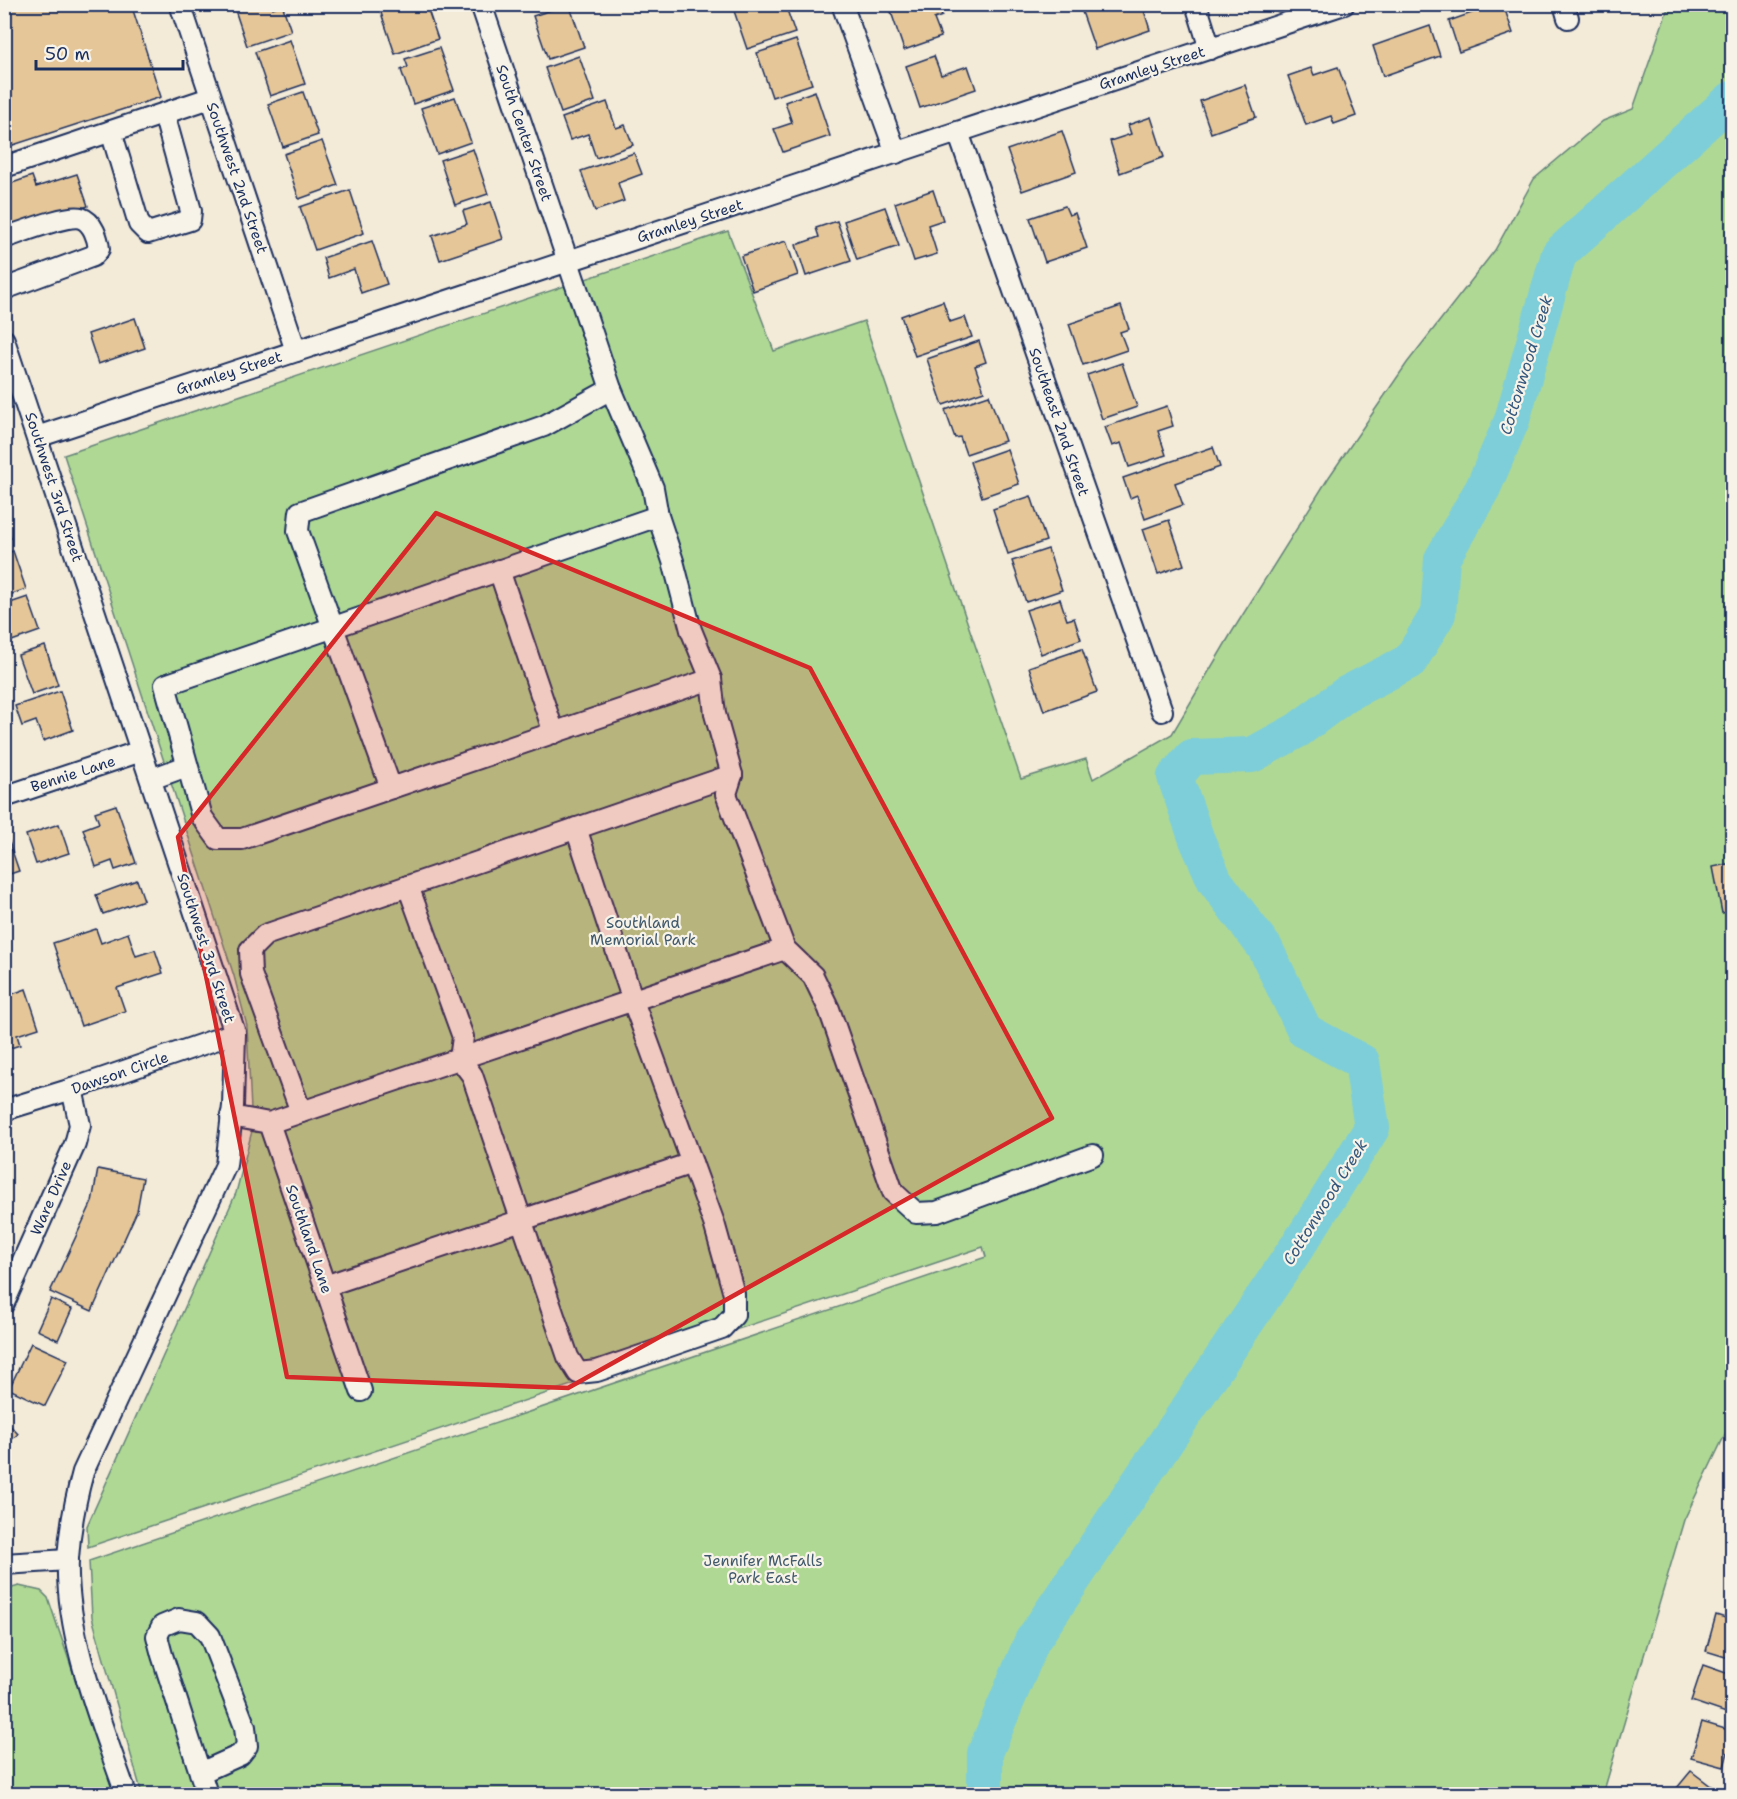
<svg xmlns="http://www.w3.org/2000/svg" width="1737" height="1799" font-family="'Shantell Sans',sans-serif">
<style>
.green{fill:#afd894;stroke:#658479;stroke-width:1.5}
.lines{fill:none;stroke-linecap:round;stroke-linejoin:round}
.river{stroke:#7eced9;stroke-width:36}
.building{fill:#e5c698;stroke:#1b2f5e;stroke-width:1.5}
.minor-casing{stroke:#1b2f5e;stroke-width:24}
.minor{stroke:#f7f3e8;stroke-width:20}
.marked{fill:#d62828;fill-opacity:0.2;stroke:#d62828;stroke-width:4.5;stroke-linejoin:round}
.labels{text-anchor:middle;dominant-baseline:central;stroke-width:4.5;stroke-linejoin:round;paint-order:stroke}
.street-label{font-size:15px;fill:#1b2f5e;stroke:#f7f3e8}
.park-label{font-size:15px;fill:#40596c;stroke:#f7f3e8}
.water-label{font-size:16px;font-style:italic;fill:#34577d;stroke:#f7f3e8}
</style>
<rect width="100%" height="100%" fill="#f3ead8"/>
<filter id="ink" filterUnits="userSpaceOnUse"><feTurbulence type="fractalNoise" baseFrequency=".0167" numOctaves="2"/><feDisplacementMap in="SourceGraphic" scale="12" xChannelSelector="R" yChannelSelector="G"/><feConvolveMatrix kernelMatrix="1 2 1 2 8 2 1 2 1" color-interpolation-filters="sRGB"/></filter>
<g filter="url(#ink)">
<!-- green -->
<g class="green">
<path d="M 1669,5 L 1732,5 L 1732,1198 L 1728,1216 L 1732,1223 L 1732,1420 L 1684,1520 L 1603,1794 L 142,1794 L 92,1617 L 89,1561 L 986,1257 L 983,1247 L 88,1547 L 87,1526 L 236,1193 L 252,1131 L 247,1026 L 234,976 L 64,455 L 728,231 L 774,351 L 864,321 L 1021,779 L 1086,759 L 1093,779 L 1172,734 L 1232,632 L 1329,477 L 1407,363 L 1495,250 L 1534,179 L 1603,121 L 1633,109 Z"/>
<path d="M 19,1586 L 41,1591 L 48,1598 L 114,1794 L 5,1794 L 5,1590 Z"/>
</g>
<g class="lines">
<!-- river -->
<path class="river" d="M 985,1794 L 985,1753 L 1032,1641 L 1307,1232 L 1372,1128 L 1362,1062 L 1305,1031 L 1265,948 L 1215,881 L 1197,840 L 1175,777 L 1192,757 L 1252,755 L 1298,730 L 1346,694 L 1410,661 L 1438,614 L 1442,559 L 1483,488 L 1512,420 L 1559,254 L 1732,99"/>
</g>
<!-- building -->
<g class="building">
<path d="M 4,4 L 131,4 L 161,97 L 4,148 Z"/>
<path d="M 233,4 L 272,4 L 273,8 L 282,4 L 291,31 L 247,46 Z"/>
<path d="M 395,4 L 426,4 L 438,39 L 395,54 L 380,10 Z"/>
<path d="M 569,4 L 584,47 L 548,59 L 533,16 Z"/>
<path d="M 735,4 L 785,4 L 795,33 L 747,49 L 732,5 Z"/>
<path d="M 904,4 L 938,4 L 942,16 L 934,19 L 941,37 L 904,50 L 890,9 Z"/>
<path d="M 1086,4 L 1142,4 L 1150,30 L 1095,49 L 1080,6 Z"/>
<path d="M 1497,4 L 1503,4 L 1513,33 L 1459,52 L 1449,21 Z"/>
<path d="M 1430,26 L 1440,56 L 1383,76 L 1373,46 Z"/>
<path d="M 290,40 L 305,84 L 270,96 L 255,52 Z"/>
<path d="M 796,40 L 812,84 L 772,97 L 757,53 Z"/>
<path d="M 439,48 L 454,90 L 413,104 L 401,70 L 408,67 L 405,59 Z"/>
<path d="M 579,56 L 595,101 L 561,113 L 545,68 Z"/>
<path d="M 934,56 L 941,75 L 968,66 L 976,89 L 920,108 L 906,66 Z"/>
<path d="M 1338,67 L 1356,116 L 1334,124 L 1331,116 L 1306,125 L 1288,76 L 1311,68 L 1314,75 Z"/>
<path d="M 1245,85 L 1256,117 L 1211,133 L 1200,101 Z"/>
<path d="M 815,91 L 830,136 L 783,152 L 774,129 L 792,123 L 785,102 Z"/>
<path d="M 303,92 L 318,135 L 283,147 L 268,104 Z"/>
<path d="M 455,97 L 471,142 L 437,154 L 421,108 Z"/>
<path d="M 607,102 L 616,128 L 625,125 L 633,145 L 596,158 L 588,134 L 570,140 L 562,118 Z"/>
<path d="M 1151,117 L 1164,157 L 1120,173 L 1110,141 L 1131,134 L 1128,125 Z"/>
<path d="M 1062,131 L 1076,172 L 1022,191 L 1007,150 Z"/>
<path d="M 322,141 L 338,185 L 299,199 L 284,154 Z"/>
<path d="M 473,149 L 488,194 L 455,205 L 440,160 Z"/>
<path d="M 634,153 L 642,174 L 618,183 L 624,201 L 595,211 L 581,171 Z"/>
<path d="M 77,174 L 88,206 L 4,234 L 4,186 L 32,176 L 36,187 Z"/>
<path d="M 350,190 L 364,233 L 315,250 L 300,207 Z"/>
<path d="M 933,190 L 943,220 L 928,225 L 937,254 L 914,261 L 895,203 Z"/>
<path d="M 491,202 L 503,239 L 440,260 L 432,236 L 467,224 L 463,211 Z"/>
<path d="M 1065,206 L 1069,215 L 1075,213 L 1087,248 L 1045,262 L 1030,218 Z"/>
<path d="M 885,207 L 899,246 L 857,260 L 844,221 Z"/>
<path d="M 837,221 L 851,261 L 806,276 L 796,245 L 819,237 L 816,228 Z"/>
<path d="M 372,241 L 387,284 L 361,293 L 354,269 L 329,278 L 323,258 Z"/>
<path d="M 786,241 L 798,275 L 753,291 L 741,256 Z"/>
<path d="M 943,301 L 950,322 L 965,317 L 972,337 L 915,356 L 901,316 Z"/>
<path d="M 1121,306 L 1129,329 L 1120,332 L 1127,350 L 1083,365 L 1069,324 Z"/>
<path d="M 135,318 L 145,348 L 98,364 L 88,334 Z"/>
<path d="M 979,341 L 986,362 L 975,366 L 984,391 L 943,405 L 927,359 Z"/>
<path d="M 1122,363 L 1137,407 L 1102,419 L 1087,375 Z"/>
<path d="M 989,395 L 1005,441 L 966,454 L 960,437 L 955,438 L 945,410 Z"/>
<path d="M 1167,406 L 1173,426 L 1158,431 L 1166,455 L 1129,467 L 1121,443 L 1112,446 L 1105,427 Z"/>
<path d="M 1213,447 L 1220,467 L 1175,483 L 1183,505 L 1145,519 L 1137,495 L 1130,498 L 1123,478 Z"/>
<path d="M 1007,449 L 1019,484 L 982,497 L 970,462 Z"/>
<path d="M 1031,496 L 1046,541 L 1008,554 L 993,509 Z"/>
<path d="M 4,518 L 11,538 L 4,541 Z"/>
<path d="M 1169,520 L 1184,565 L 1158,574 L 1143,529 Z"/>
<path d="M 1048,549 L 1062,590 L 1026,602 L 1012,561 Z"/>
<path d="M 13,551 L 26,589 L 4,597 L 4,554 Z"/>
<path d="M 28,597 L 40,631 L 9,642 L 4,628 L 4,605 Z"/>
<path d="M 1060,599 L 1067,620 L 1074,618 L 1081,639 L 1041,654 L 1026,610 Z"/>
<path d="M 45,646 L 58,685 L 32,694 L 18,655 Z"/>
<path d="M 1082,649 L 1097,692 L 1044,711 L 1029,667 Z"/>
<path d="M 60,691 L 73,730 L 43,741 L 36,721 L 22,726 L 15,706 Z"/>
<path d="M 116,805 L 136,863 L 115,870 L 112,861 L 96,867 L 83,829 L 99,823 L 95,812 Z"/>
<path d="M 59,824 L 69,853 L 36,864 L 26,835 Z"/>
<path d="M 8,839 L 19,871 L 4,876 L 4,840 Z"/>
<path d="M 1732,863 L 1732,911 L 1722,913 L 1713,867 Z"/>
<path d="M 137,880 L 144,900 L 103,914 L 96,895 Z"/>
<path d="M 96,929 L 101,943 L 128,933 L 136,956 L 155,950 L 163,973 L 117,988 L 125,1011 L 81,1026 L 53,943 Z"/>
<path d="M 26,989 L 39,1028 L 17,1035 L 20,1045 L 4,1050 L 4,997 Z"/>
<path d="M 98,1169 L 143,1178 L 137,1211 L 92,1311 L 50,1292 L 92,1202 Z"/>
<path d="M 51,1299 L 72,1309 L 58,1340 L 37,1330 Z"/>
<path d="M 31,1343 L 68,1360 L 45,1406 L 9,1389 Z"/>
<path d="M 4,1419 L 18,1434 L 4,1446 Z"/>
<path d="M 1716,1615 L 1732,1620 L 1732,1659 L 1706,1651 Z"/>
<path d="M 1703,1665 L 1732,1675 L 1732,1715 L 1691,1701 Z"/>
<path d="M 1702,1722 L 1732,1731 L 1732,1753 L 1728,1752 L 1724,1767 L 1691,1758 Z"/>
<path d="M 1691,1771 L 1716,1790 L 1713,1794 L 1683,1794 L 1676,1789 Z"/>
</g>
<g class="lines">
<defs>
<g id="minor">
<path d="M 180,4 L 296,351"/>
<path d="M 481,4 L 611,389 L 653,488 L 658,516 L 673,561 L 691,630 L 711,679 L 715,714 L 732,775 L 726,794 L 785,949 L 813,976 L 829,1009 L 893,1192 L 916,1213 L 937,1212 L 1093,1155"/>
<path d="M 842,4 L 896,153"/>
<path d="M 1196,4 L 1210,49"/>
<path d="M 1564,4 L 1568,18"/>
<path d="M 111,131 L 139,224 L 148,233 L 190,220 L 191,211 L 164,114"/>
<path d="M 958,132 L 1162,711"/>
<path d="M 4,167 L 210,98"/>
<path d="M 4,238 C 20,233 67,214 81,218 C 93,222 98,239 99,249 L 93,256 L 4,289"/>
<path d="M 4,340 L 235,1033 L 233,1106 L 226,1165 L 83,1472 C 75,1501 70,1528 68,1558 C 65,1636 101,1722 126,1794"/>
<path d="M 37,437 L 1344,4"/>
<path d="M 658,516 L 165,685 L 202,817 L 218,839 L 242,839 L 711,679"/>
<path d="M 499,570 L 554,733"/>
<path d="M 151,779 L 187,766"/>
<path d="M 391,788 L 298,531 L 300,512 L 544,426 L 611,389"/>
<path d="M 4,797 L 141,751"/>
<path d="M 408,886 L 463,1037 L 460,1059 L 472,1075 L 568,1357 L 578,1373 L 597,1371 L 722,1328 L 734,1315 L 734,1294 L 714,1223 L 633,1001 L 576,828"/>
<path d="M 4,1110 L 72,1089 L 235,1033"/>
<path d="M 301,1112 L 251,974 L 250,950 L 265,935 L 732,775"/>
<path d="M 231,1116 L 269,1123 L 361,1391"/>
<path d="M 269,1123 L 785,949"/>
<path d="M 325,1286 L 692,1163"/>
<path d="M 4,1303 L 75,1144 L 80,1125 L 72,1089"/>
<path d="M 4,1564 L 68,1560"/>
<path d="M 200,1773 L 240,1755 L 247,1746 L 245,1727 L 210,1636 L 197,1622 L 179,1619 L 162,1626 L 157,1636 L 162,1655 L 207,1794"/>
</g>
</defs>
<!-- minor casing -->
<use href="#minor" class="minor-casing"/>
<!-- minor -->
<use href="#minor" class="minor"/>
</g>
</g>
<!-- marked area -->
<path class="marked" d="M 436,513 L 810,668 L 1052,1118 L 568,1388 L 287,1377 L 178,837 Z"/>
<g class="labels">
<!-- street labels -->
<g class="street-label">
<text transform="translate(1152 68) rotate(-18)">Gramley Street</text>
<text transform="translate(524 133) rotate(71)">South Center Street</text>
<text transform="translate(237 178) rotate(71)">Southwest 2nd Street</text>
<text transform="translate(690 221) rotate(-18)">Gramley Street</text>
<text transform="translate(229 373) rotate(-18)">Gramley Street</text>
<text transform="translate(1059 422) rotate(71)">Southeast 2nd Street</text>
<text transform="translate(54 487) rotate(72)">Southwest 3rd Street</text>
<text transform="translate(73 774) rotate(-18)">Bennie Lane</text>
<text transform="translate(206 948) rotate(72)">Southwest 3rd Street</text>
<text transform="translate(120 1073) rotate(-19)">Dawson Circle</text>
<text transform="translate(51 1198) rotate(-66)">Ware Drive</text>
<text transform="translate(309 1239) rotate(71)">Southland Lane</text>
</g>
<!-- park labels -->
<g class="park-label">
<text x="643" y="923">Southland<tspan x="643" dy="17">Memorial Park</tspan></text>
<text x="763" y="1561">Jennifer McFalls<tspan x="763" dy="17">Park East</tspan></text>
</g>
<!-- water labels -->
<g class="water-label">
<text transform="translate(1526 365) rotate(-73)">Cottonwood Creek</text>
<text transform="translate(1325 1202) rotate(-58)">Cottonwood Creek</text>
</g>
</g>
<!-- margin -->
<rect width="1737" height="1799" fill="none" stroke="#f7f3e8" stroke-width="24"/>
<rect x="12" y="12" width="1713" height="1775" fill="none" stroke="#1b2f5e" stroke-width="2" filter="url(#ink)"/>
<!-- scale -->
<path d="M36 60v9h147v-9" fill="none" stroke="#1b2f5e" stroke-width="3"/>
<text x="45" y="60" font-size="18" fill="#1b2f5e" stroke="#f7f3e8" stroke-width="4.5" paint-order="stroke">50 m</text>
</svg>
